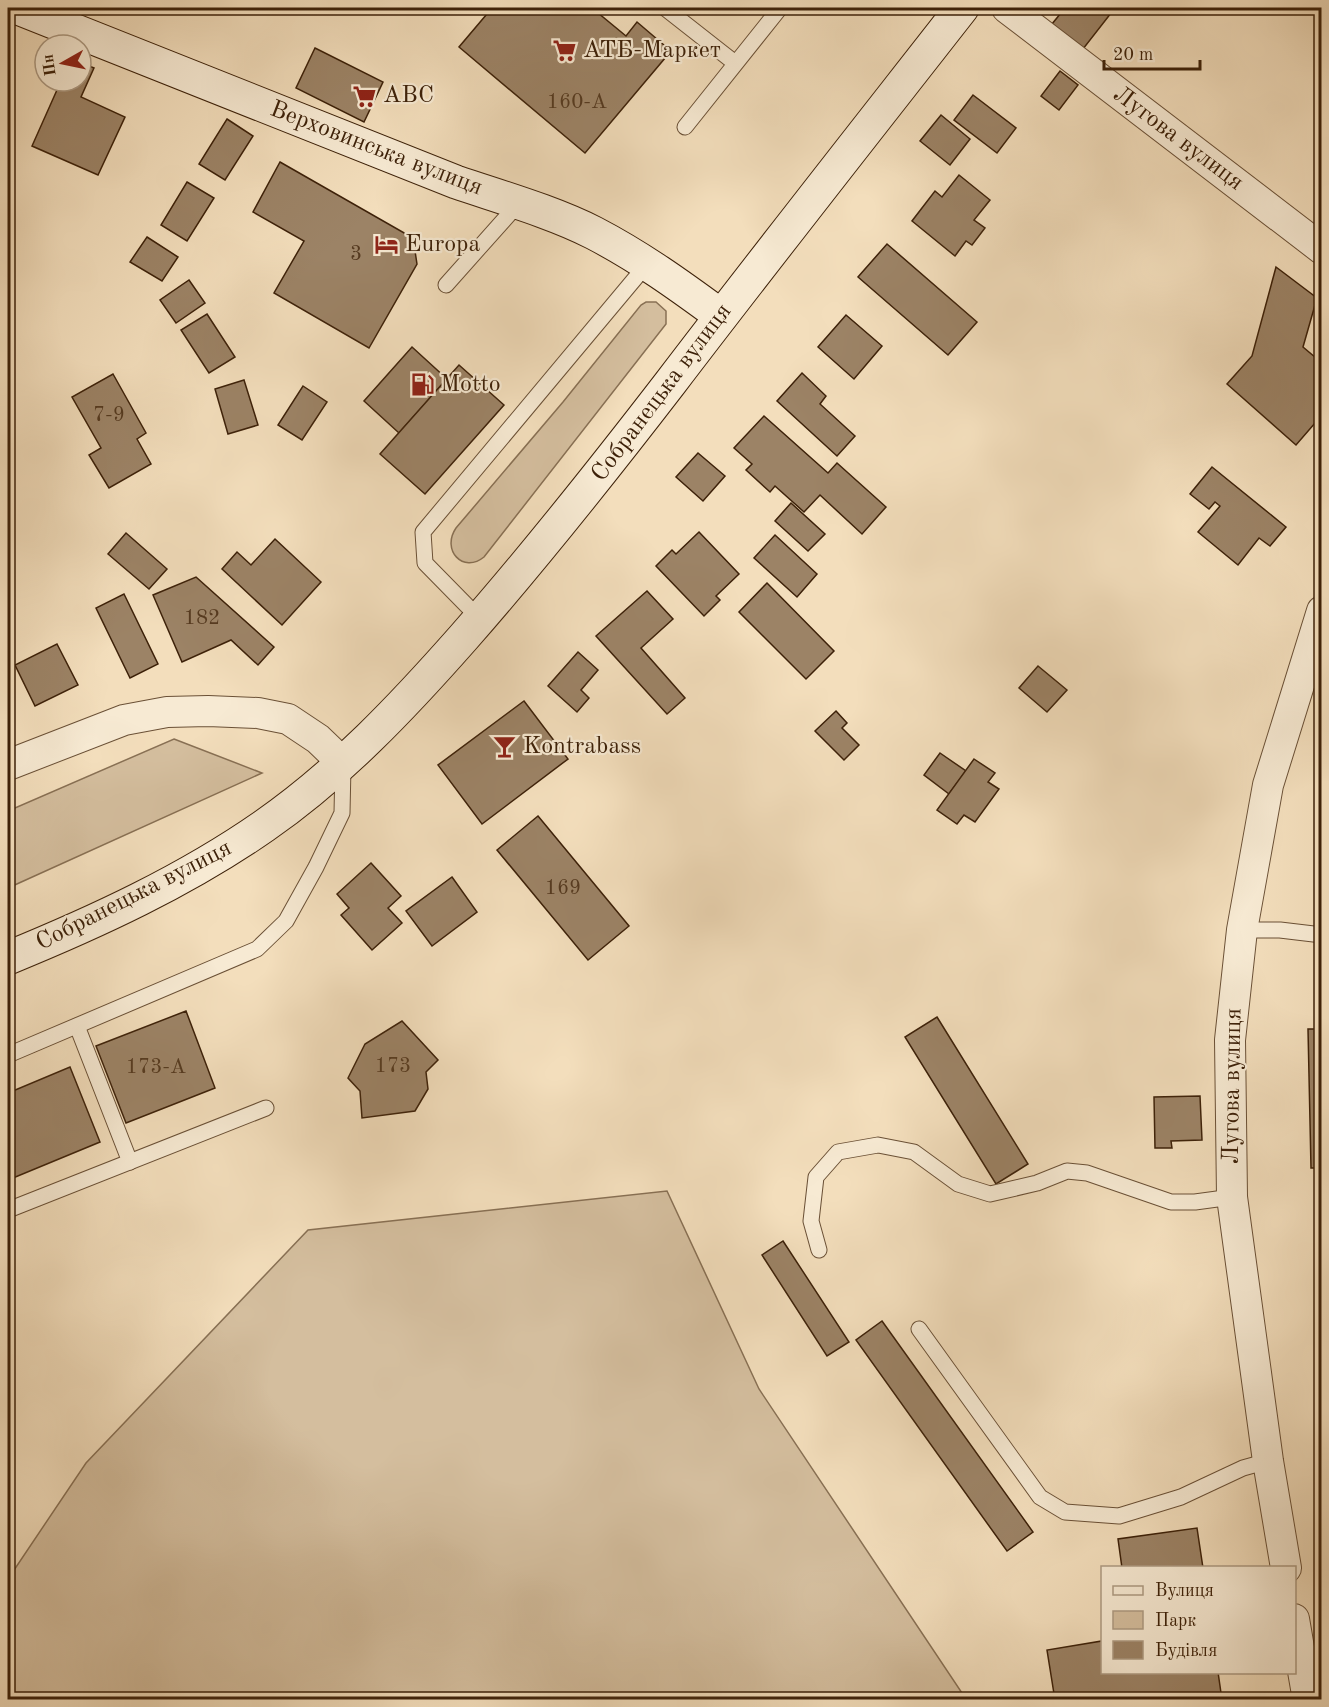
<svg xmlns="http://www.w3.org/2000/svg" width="1329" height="1707" font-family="'Old Standard TT',serif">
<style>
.green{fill:#d4be9e;stroke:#887054;stroke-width:1.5}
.building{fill:#9c8366;stroke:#3d2109;stroke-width:1.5}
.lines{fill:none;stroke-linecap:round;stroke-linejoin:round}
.lane-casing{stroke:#6a5036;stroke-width:17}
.street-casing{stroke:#6a5036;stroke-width:32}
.secondary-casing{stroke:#3d2109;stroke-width:35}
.lane{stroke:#f7ead3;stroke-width:15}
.street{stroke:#f7ead3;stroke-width:30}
.secondary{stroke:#f7ead3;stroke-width:33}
.labels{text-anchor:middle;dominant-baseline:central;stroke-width:4.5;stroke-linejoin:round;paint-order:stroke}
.number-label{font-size:21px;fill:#553a20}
.poi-label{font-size:24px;fill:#3d2109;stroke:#f7ead3;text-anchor:start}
.street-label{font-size:24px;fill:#3d2109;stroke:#f7ead3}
</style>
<rect width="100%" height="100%" fill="#f3debc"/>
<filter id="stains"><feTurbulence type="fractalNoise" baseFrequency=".00333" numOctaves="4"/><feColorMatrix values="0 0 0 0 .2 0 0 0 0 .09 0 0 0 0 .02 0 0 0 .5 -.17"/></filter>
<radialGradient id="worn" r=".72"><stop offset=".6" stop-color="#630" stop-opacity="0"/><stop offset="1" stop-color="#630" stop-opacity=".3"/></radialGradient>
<!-- green -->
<g class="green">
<path d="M 646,302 L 656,302 L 666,311 L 666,324 L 484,557 C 463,574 441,550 456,528 L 563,402 L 641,305 Z"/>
<path d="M 174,739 L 262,773 L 8,888 L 8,811 Z"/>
<path d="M 667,1191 L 759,1389 L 966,1699 L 8,1699 L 8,1579 L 86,1463 L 308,1230 Z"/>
</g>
<!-- building -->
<g class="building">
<path d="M 492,8 L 592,8 L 626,36 L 637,22 L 671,51 L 585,153 L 459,47 Z"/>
<path d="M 1065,8 L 1115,8 L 1083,49 L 1052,24 Z"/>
<path d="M 315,48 L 383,82 L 364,122 L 296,88 Z"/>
<path d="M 81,63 L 94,68 L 81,97 L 125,117 L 98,175 L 32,146 L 61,81 L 81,81 Z"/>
<path d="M 1060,71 L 1078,85 L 1059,110 L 1041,96 Z"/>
<path d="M 973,95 L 1016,128 L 997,153 L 954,120 Z"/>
<path d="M 941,115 L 970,139 L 950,165 L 920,141 Z"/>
<path d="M 227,119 L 253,136 L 225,180 L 199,164 Z"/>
<path d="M 280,162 L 413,238 L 417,264 L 369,348 L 274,293 L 304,241 L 253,212 Z"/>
<path d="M 959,175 L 990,200 L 974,220 L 985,228 L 972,245 L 966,241 L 955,256 L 912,221 L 935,191 L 942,197 Z"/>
<path d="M 187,182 L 214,198 L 187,241 L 161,225 Z"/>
<path d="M 147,237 L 178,257 L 162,281 L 130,262 Z"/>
<path d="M 887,244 L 977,322 L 948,355 L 858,277 Z"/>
<path d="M 1276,267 L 1317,298 L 1303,347 L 1322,363 L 1322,415 L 1296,445 L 1227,384 L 1252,356 Z"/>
<path d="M 189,280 L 205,303 L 176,323 L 160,300 Z"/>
<path d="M 207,314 L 235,357 L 209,373 L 181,330 Z"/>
<path d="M 846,315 L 882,346 L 854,379 L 818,347 Z"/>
<path d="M 412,347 L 447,379 L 399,433 L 364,401 Z"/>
<path d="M 459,365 L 504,405 L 425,494 L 380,454 Z"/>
<path d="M 802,373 L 826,396 L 820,404 L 855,436 L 837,456 L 777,401 Z"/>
<path d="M 113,374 L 146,433 L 137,439 L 151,464 L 109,488 L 89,455 L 101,448 L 72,397 Z"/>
<path d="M 244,380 L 258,425 L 228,434 L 215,389 Z"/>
<path d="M 303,386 L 327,402 L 302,440 L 278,425 Z"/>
<path d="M 764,416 L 828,473 L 837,463 L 886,507 L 862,534 L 820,495 L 804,512 L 775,486 L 770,492 L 746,470 L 752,464 L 734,448 Z"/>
<path d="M 698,453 L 725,476 L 703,501 L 676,477 Z"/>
<path d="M 1212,467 L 1286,527 L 1270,546 L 1259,538 L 1238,565 L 1198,532 L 1220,506 L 1215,502 L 1209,509 L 1190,494 Z"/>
<path d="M 791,503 L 825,534 L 808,551 L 775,521 Z"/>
<path d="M 699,532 L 739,574 L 716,596 L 720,600 L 704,616 L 656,566 L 672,550 L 676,554 Z"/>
<path d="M 126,533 L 167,569 L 149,589 L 108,554 Z"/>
<path d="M 775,535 L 817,574 L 797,597 L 754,558 Z"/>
<path d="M 275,539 L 321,582 L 282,625 L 222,569 L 237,552 L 251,565 Z"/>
<path d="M 196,577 L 274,647 L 258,665 L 231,640 L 182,662 L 153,595 Z"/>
<path d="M 767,583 L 834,651 L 806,679 L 739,612 Z"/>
<path d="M 647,591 L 673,619 L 641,648 L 685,698 L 667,714 L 596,636 Z"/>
<path d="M 124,594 L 158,664 L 130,678 L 96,608 Z"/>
<path d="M 57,644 L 78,685 L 35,706 L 15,665 Z"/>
<path d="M 578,652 L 598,670 L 581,690 L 589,698 L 577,712 L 548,686 Z"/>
<path d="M 1038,666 L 1067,690 L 1047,712 L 1019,688 Z"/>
<path d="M 524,701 L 568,759 L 482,824 L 438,765 Z"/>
<path d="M 836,711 L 847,723 L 842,728 L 859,745 L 844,760 L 815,731 Z"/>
<path d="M 940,753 L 966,771 L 949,794 L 924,775 Z"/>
<path d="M 974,759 L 995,773 L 988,782 L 999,789 L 975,822 L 964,815 L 957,824 L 937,810 Z"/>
<path d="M 538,816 L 629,926 L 588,960 L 497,850 Z"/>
<path d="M 371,863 L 401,896 L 388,908 L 402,923 L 372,950 L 341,915 L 349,908 L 337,894 Z"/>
<path d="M 452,877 L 477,912 L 432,946 L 406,911 Z"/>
<path d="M 186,1011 L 215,1088 L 126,1123 L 96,1046 Z"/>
<path d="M 937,1017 L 1028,1164 L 996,1184 L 905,1037 Z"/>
<path d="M 402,1021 L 438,1060 L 426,1072 L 428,1089 L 415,1111 L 362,1118 L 360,1091 L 348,1078 L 365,1044 Z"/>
<path d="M 1308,1029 L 1322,1029 L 1322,1168 L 1311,1168 Z"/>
<path d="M 70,1067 L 100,1142 L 13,1178 L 8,1165 L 8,1093 Z"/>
<path d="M 1200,1096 L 1202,1140 L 1171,1141 L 1172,1148 L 1155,1148 L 1154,1097 Z"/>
<path d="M 783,1241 L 849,1342 L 827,1356 L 762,1255 Z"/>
<path d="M 882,1321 L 1033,1532 L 1007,1551 L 856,1340 Z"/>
<path d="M 1197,1528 L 1203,1568 L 1122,1568 L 1118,1539 Z"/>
<path d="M 1102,1641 L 1102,1672 L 1218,1672 L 1222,1700 L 1055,1700 L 1047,1650 Z"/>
</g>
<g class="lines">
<defs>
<g id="lane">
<path d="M 665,8 L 735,63"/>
<path d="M 685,127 L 780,8"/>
<path d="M 446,285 L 519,203"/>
<path d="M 480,619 L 425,563 L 423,532 L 648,263"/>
<path d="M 1242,930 L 1280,930 L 1322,935"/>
<path d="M 77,1026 L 130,1162"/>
<path d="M 8,1055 L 257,949 L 286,921 L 316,867 L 342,813 L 343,766"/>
<path d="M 8,1210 L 266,1108"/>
<path d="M 819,1250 L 811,1221 L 816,1177 L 838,1152 L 878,1145 L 914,1152 L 958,1184 L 990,1194 L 1037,1183 L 1067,1171 L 1087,1173 L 1171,1202 L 1195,1202 L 1232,1197"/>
<path d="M 919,1329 L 1040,1497 L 1065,1512 L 1119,1516 L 1181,1497 L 1243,1468 L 1268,1461"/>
</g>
<g id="street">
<path d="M 1007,8 L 1322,249"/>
<path d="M 8,765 L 124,720 L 167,712 L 208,711 L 258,713 L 288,719 L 318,739 L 343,763"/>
<path d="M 1286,1568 L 1268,1461 L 1232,1197 L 1230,1040 L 1242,930 L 1268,785 L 1322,611"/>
<path d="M 1294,1619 L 1308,1700"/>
</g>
<g id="secondary">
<path d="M 18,8 L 456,182 C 500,197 553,212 594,233 C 640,257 679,285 721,316"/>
<path d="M 8,958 C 96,922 185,881 264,826 C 339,774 403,706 463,638 C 536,555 604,469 671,382 C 767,256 865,132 962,8"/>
</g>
</defs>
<!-- lane casing -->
<use href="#lane" class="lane-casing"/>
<!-- street casing -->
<use href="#street" class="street-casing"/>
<!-- secondary casing -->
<use href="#secondary" class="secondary-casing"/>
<!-- lane -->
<use href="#lane" class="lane"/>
<!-- street -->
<use href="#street" class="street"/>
<!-- secondary -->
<use href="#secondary" class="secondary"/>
</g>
<!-- icons -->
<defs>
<symbol id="supermarket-bare" viewBox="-9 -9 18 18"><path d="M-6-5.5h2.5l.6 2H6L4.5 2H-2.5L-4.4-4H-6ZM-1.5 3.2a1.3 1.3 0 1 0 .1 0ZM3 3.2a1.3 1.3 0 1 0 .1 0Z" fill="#8f2418" stroke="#f7ead3" stroke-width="2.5" paint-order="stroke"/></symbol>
<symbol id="hotel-bare" viewBox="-9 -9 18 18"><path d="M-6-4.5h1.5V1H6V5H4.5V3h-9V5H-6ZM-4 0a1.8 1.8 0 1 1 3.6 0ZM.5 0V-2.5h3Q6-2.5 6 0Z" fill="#8f2418" stroke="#f7ead3" stroke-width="2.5" paint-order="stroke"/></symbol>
<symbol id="fuel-bare" viewBox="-9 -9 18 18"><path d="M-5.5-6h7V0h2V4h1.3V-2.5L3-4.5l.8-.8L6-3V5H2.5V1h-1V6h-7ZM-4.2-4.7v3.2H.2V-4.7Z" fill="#8f2418" stroke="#f7ead3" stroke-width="2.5" paint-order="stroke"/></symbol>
<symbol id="bar-bare" viewBox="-9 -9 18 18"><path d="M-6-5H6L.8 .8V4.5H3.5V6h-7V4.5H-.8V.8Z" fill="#8f2418" stroke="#f7ead3" stroke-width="2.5" paint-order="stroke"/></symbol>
</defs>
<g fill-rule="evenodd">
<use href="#supermarket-bare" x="548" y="34" width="33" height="33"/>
<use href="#supermarket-bare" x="348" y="80" width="33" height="33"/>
<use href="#hotel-bare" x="370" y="228" width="33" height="33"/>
<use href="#fuel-bare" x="406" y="368" width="33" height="33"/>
<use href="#bar-bare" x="488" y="730" width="33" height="33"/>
</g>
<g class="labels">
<!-- number labels -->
<g class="number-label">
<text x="577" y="102">160-А</text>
<text x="356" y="254">3</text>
<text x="109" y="415">7-9</text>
<text x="202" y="618">182</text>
<text x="563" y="888">169</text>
<text x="393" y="1066">173</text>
<text x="156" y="1067">173-А</text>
</g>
<!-- poi labels -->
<g class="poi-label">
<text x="583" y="51">АТБ-Маркет</text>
<text x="383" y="96">ABC</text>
<text x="405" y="245">Europa</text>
<text x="440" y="385">Motto</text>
<text x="523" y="747">Kontrabass</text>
</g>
<!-- street labels -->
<g class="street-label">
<text transform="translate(1178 139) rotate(37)">Лугова вулиця</text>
<text transform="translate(376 149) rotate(21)">Верховинська вулиця</text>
<text transform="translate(662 393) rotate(-53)">Собранецька вулиця</text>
<text transform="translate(134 896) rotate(-27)">Собранецька вулиця</text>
<text transform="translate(1233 1086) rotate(-89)">Лугова вулиця</text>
</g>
</g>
<!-- margin -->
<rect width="1329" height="1707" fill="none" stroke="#f3debc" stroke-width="30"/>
<rect x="9" y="9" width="1311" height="1689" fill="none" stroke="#3d2109" stroke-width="3"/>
<rect x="15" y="15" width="1299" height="1677" fill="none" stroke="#3d2109" stroke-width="1.5"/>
<!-- legend -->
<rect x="1101" y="1566" width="195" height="108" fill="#f7ead3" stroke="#ad9a82" stroke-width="1.5"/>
<rect x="1113" y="1586" width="30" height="9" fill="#f7ead3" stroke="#ad9a82" stroke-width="1.5"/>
<text x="1155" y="1596" font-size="18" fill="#3d2109">Вулиця</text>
<rect x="1113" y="1611" width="30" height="18" fill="#d4be9e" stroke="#ad9a82" stroke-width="1.5"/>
<text x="1155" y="1626" font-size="18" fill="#3d2109">Парк</text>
<rect x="1113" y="1641" width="30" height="18" fill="#9c8366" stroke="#ad9a82" stroke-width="1.5"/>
<text x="1155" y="1656" font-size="18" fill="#3d2109">Будівля</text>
<!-- north arrow -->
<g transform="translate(63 63) rotate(261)"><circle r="28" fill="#f7ead3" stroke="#ad9a82" stroke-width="1.5"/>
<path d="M0-4.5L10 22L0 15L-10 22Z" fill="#8f2418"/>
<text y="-9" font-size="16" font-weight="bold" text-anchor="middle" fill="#3d2109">Пн</text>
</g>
<!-- scale -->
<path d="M1104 60v9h96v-9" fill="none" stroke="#3d2109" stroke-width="3"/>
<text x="1113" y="60" font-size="18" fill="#3d2109" stroke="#f7ead3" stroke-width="4.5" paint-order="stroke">20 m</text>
<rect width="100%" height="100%" filter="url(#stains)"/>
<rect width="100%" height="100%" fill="url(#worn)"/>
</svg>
